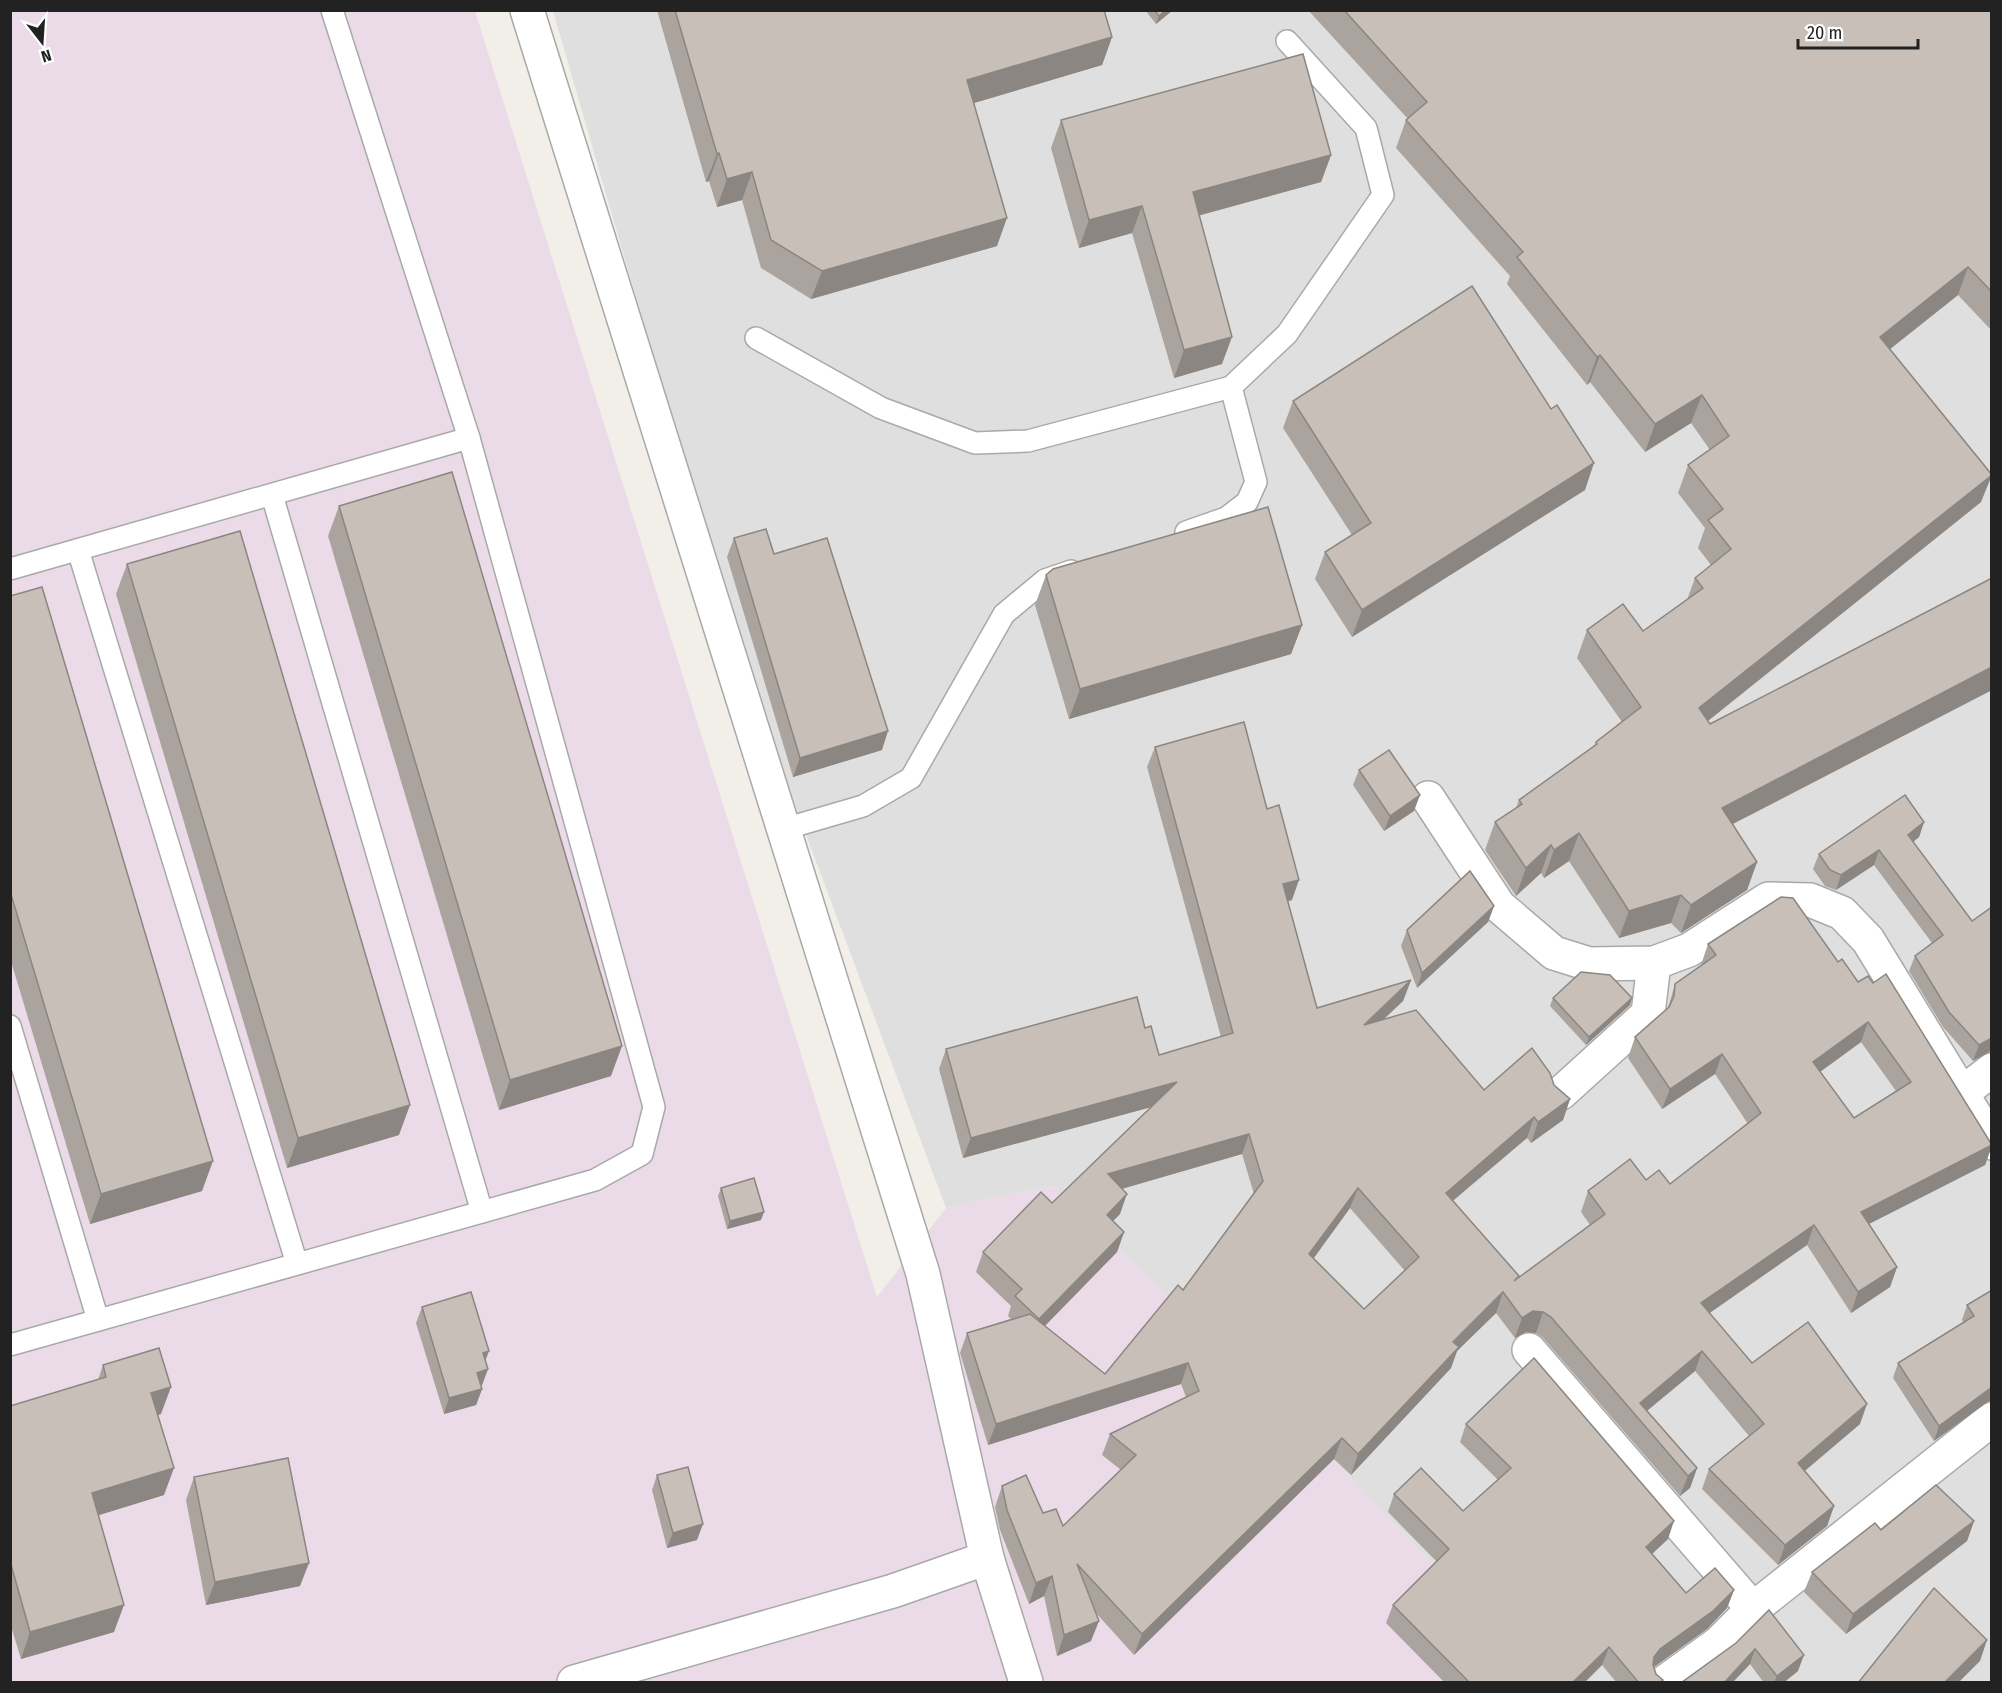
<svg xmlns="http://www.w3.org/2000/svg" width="2002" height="1693" font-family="'Fira Sans Condensed',sans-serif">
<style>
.residential{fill:#e0dfdf}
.industrial{fill:#ebdbe8}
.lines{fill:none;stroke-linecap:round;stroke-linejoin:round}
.lane-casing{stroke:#a9a9a9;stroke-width:24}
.street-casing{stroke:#a9a9a9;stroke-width:36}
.lane{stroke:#fff;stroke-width:21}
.street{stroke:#fff;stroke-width:33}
.wall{fill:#aba49e;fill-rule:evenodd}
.shaded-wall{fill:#8b8681}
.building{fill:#c7bfb8;stroke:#8b8681;stroke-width:1.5;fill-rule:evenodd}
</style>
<rect width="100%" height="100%" fill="#f2efe9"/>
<!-- residential -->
<path class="residential" d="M 553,11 L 1991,11 L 1991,1682 L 1538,1682 L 1524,1660 L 1333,1460 L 1054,1186 L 946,1208 L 743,667 Z"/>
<!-- industrial -->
<path class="industrial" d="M 11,11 L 475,11 L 877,1297 L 946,1208 L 1054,1186 L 1333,1460 L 1524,1660 L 1538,1682 L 11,1682 Z"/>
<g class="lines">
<defs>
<g id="lane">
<path d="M 756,338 L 881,408 L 975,443 L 1028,441 L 1231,387 L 1287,334 L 1383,195 L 1366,128 L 1287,41"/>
<path d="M 272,495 L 482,1212"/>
<path d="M 1186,532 L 1226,518 L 1247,502 L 1256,482 L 1231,387"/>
<path d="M 78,550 L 297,1264"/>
<path d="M 10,569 L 469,438"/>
<path d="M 784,829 L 863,806 L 911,778 L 1004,614 L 1045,580 L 1071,571"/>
<path d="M 10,1026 L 98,1320"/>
<path d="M 10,1345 L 595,1180 L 642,1154 L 654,1107 L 469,438 L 332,10"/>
</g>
<g id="street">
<path d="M 527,10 L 923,1274 L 987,1558 L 1026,1682"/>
<path d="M 1428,798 L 1499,906 L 1554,953 L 1589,964 L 1654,963 L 1689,950 L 1768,899 L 1810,900 L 1842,913 L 1868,940 L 1992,1143"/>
<path d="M 1561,1093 L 1648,1014 L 1654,963"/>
<path d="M 1962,1093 L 1992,1070"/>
<path d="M 1529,1350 L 1753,1609"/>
<path d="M 574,1682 L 893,1591 L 987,1558"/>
<path d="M 1665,1682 L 1719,1643 L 1753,1609 L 1992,1419"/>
</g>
</defs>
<!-- lane casing -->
<use href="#lane" class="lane-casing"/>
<!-- street casing -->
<use href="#street" class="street-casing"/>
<!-- lane -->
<use href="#lane" class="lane"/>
<!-- street -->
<use href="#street" class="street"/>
</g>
<!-- wall -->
<g class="wall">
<path d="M 657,10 L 1104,10 L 1112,37 L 1102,65 L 974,103 L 997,246 L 811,299 L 761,268 L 742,200 L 717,207 L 709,181 L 706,182 Z"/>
<path d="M 1145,10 L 1173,10 L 1156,24 Z"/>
<path d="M 1308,10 L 1992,10 L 1992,331 L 1958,295 L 1890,349 L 1981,502 L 1708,721 L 1710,724 L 1992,578 L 1992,690 L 1733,824 L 1757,862 L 1747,890 L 1681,933 L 1671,923 L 1619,938 L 1569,861 L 1544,878 L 1541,873 L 1516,896 L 1485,850 L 1495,822 L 1516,808 L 1519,800 L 1594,746 L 1596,742 L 1622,722 L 1577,658 L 1587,630 L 1643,631 L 1687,600 L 1695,578 L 1711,565 L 1698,548 L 1705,528 L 1678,493 L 1688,465 L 1710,450 L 1691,423 L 1645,452 L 1590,382 L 1587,385 L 1507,284 L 1510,276 L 1396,148 L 1406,120 L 1408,119 Z"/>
<path d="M 1061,120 L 1331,155 L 1321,182 L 1199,215 L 1222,364 L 1174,378 L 1132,233 L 1079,248 L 1051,148 Z"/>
<path d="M 1293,401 L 1585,490 L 1352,637 L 1315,579 L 1325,552 L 1352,535 L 1283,428 Z"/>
<path d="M 339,506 L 611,1076 L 499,1110 L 328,536 Z"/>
<path d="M 734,538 L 774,554 L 882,750 L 793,777 L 727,557 Z"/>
<path d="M 127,564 L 399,1135 L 287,1168 L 116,594 Z"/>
<path d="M 1046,575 L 1302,625 L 1291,654 L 1069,719 L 1035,605 Z"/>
<path d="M 10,596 L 202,1191 L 90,1224 L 10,958 Z"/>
<path d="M 1155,747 L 1292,900 L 1288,901 L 1317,1008 L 1411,980 L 1403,1001 L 1384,1019 L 1484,1090 L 1554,1085 L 1570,1099 L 1563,1120 L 1531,1143 L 1527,1138 L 1453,1201 L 1518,1278 L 1590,1225 L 1581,1212 L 1588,1191 L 1646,1180 L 1670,1184 L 1748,1124 L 1715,1074 L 1662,1109 L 1628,1058 L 1635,1037 L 1668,1008 L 1675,984 L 1701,965 L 1708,944 L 1838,962 L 1858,982 L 1992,1144 L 1992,1146 L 1985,1165 L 1869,1224 L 1897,1267 L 1890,1287 L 1851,1313 L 1807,1245 L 1709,1313 L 1752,1363 L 1860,1424 L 1805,1471 L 1834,1506 L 1827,1526 L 1778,1565 L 1702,1489 L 1709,1469 L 1749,1436 L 1695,1371 L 1647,1411 L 1697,1468 L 1690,1488 L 1680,1496 L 1543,1338 L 1536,1333 L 1526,1332 L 1515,1338 L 1496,1313 L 1457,1351 L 1451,1368 L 1351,1475 L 1334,1459 L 1134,1655 L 1096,1613 L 1091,1641 L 1057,1656 L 1044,1596 L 1029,1604 L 1000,1530 L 995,1507 L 1002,1486 L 1063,1526 L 1121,1470 L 1102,1455 L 1110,1434 L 1186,1397 L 1181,1384 L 988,1445 L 960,1353 L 967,1333 L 1011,1319 L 1008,1316 L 1011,1306 L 976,1272 L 983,1252 L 1052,1203 L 1151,1107 L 963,1158 L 939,1069 L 946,1049 L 1145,1028 L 1159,1055 L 1221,1037 L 1147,767 ZM 1861,1042 L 1896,1091 L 1854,1118 L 1820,1072 ZM 1242,1154 L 1254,1194 L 1183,1290 L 1105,1374 L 1045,1326 L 1117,1252 L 1124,1232 L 1113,1221 L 1120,1214 L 1122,1189 ZM 1350,1208 L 1405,1271 L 1364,1309 L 1314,1258 Z"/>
<path d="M 1359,770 L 1414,811 L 1384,831 L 1353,785 Z"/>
<path d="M 1924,822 L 1919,837 L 1913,842 L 1972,921 L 1992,907 L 1992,1052 L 1989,1052 L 1973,1061 L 1943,1027 L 1909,971 L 1915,956 L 1932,943 L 1874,865 L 1836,890 L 1825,886 L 1813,869 L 1819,854 Z"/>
<path d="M 1494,906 L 1488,922 L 1417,988 L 1401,946 L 1407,930 Z"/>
<path d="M 1553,998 L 1630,1005 L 1586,1045 L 1550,1006 Z"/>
<path d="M 721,1188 L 761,1220 L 727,1229 L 718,1196 Z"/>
<path d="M 1992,1290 L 1992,1401 L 1989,1401 L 1934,1441 L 1893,1378 L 1898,1363 L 1963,1322 L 1962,1320 L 1967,1305 Z"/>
<path d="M 422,1307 L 485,1362 L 488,1369 L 482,1385 L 480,1385 L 482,1389 L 476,1405 L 444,1414 L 416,1323 Z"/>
<path d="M 103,1365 L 161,1414 L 158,1415 L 164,1495 L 99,1515 L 114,1632 L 21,1659 L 10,1623 L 10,1406 L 98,1380 Z"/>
<path d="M 1466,1424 L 1668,1539 L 1652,1554 L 1686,1593 L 1734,1590 L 1727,1608 L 1707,1629 L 1654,1667 L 1656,1674 L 1662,1683 L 1617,1683 L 1602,1665 L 1584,1683 L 1445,1683 L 1386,1623 L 1393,1605 L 1437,1562 L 1388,1512 L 1394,1494 L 1463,1511 L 1498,1480 L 1460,1442 Z"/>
<path d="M 657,1475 L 697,1540 L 667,1548 L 652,1490 Z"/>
<path d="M 194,1477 L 300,1586 L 206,1605 L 186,1500 Z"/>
<path d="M 1974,1521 L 1967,1541 L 1846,1634 L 1804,1592 L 1812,1572 L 1881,1530 Z"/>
<path d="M 1769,1610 L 1798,1671 L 1783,1683 L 1764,1683 L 1750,1664 L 1732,1683 L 1679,1683 L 1682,1682 L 1736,1643 Z"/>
</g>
<!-- shaded-wall -->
<g class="shaded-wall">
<path d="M 1166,10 L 1173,10 L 1156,24 L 1159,16 Z"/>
<path d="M 1112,37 L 1102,65 L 957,108 L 967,80 Z"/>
<path d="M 719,153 L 709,181 L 706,182 L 717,154 Z"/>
<path d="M 1331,155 L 1321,182 L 1183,220 L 1193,192 Z"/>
<path d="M 752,172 L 742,200 L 717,207 L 727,179 Z"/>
<path d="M 1142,206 L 1132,233 L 1079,248 L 1089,220 Z"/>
<path d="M 1007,218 L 997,246 L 811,299 L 822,271 Z"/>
<path d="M 1968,267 L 1958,295 L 1870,365 L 1880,337 Z"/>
<path d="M 1232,337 L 1222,364 L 1174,378 L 1184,350 Z"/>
<path d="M 1600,355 L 1590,382 L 1587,385 L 1597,357 Z"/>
<path d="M 1702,395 L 1691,423 L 1645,452 L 1655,424 Z"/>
<path d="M 1594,463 L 1585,490 L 1352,637 L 1362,610 Z"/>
<path d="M 1992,475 L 1981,502 L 1689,736 L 1699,708 Z"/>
<path d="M 1302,625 L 1291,654 L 1069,719 L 1080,689 Z"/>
<path d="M 1992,667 L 1992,690 L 1711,835 L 1722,808 Z"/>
<path d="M 888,731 L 882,750 L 793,777 L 800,758 Z"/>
<path d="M 1420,795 L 1414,811 L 1384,831 L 1390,816 Z"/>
<path d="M 1924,822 L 1919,837 L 1902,851 L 1908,835 Z"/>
<path d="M 1579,833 L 1569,861 L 1544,878 L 1554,850 Z"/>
<path d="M 1551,845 L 1541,873 L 1516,896 L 1526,868 Z"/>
<path d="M 1879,850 L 1874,865 L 1836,890 L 1841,875 Z"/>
<path d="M 1757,862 L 1747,890 L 1681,933 L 1691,905 Z"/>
<path d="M 1299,880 L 1292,900 L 1276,905 L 1283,884 Z"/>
<path d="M 1681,895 L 1671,923 L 1619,938 L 1629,911 Z"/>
<path d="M 1494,906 L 1488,922 L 1417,988 L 1422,973 Z"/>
<path d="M 1411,980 L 1403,1001 L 1356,1045 L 1364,1025 Z"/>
<path d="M 1632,998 L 1630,1005 L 1586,1045 L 1589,1037 Z"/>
<path d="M 1868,1022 L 1861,1042 L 1806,1082 L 1813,1062 Z"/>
<path d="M 1992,1038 L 1992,1045 L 1989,1052 L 1973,1061 L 1979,1045 Z"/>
<path d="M 622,1046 L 611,1076 L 499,1110 L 510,1080 Z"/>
<path d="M 1722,1054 L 1715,1074 L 1662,1109 L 1670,1089 Z"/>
<path d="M 1177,1082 L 1170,1102 L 963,1158 L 971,1138 Z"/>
<path d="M 1570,1099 L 1563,1120 L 1531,1143 L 1538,1122 Z"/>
<path d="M 410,1105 L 399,1135 L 287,1168 L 298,1138 Z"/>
<path d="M 1534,1117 L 1527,1138 L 1438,1213 L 1446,1193 Z"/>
<path d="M 1249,1134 L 1242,1154 L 1100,1195 L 1108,1174 Z"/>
<path d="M 1992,1145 L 1985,1165 L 1853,1232 L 1861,1212 Z"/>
<path d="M 213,1161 L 202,1191 L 90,1224 L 101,1194 Z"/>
<path d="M 1358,1188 L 1350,1208 L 1302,1274 L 1309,1254 Z"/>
<path d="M 1127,1194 L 1120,1214 L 1099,1235 L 1107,1215 Z"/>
<path d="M 764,1212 L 761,1220 L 727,1229 L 730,1221 Z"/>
<path d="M 1814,1225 L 1807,1245 L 1694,1324 L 1701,1303 Z"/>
<path d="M 1124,1232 L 1117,1252 L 1031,1340 L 1039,1319 Z"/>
<path d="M 1897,1267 L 1890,1287 L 1851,1313 L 1858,1292 Z"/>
<path d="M 1503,1292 L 1496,1313 L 1457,1351 L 1451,1368 L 1351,1475 L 1358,1454 L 1453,1342 Z"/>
<path d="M 1533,1311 L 1543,1312 L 1536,1333 L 1526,1332 L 1515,1338 L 1522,1318 Z"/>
<path d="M 489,1351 L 483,1367 L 483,1353 Z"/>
<path d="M 1702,1351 L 1695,1371 L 1638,1418 L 1640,1403 Z"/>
<path d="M 1188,1363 L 1181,1384 L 988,1445 L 996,1424 Z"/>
<path d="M 488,1369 L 482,1385 L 471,1388 L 477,1373 Z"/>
<path d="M 171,1387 L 161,1414 L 141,1420 L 151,1393 Z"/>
<path d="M 1992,1387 L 1992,1401 L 1989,1401 L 1934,1441 L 1939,1426 Z"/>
<path d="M 482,1389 L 476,1405 L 444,1414 L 449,1398 Z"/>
<path d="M 1867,1404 L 1860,1424 L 1790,1483 L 1798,1463 Z"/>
<path d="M 1342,1438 L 1334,1459 L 1134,1655 L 1142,1634 Z"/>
<path d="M 174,1468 L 164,1495 L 83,1520 L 92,1493 Z"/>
<path d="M 1697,1468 L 1690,1488 L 1680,1496 L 1688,1476 Z"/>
<path d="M 1834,1506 L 1827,1526 L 1778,1565 L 1785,1545 Z"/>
<path d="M 1674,1521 L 1668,1539 L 1640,1565 L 1646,1547 Z"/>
<path d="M 1974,1521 L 1967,1541 L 1846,1634 L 1853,1614 Z"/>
<path d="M 703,1524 L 697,1540 L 667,1548 L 673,1533 Z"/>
<path d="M 309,1563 L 300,1586 L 206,1605 L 215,1582 Z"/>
<path d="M 1052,1576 L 1044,1596 L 1029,1604 L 1036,1583 Z"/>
<path d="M 1734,1590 L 1727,1608 L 1707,1629 L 1654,1667 L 1648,1675 L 1654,1657 L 1660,1649 Z"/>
<path d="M 124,1605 L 114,1632 L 21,1659 L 30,1632 Z"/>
<path d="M 1099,1621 L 1091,1641 L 1057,1656 L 1064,1635 Z"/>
<path d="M 1987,1640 L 1980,1661 L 1958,1683 L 1944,1683 Z"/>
<path d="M 1609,1647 L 1602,1665 L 1584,1683 L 1572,1683 Z"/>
<path d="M 1755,1649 L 1750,1664 L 1732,1683 L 1724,1683 Z"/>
<path d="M 1804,1655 L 1798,1671 L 1783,1683 L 1774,1683 L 1777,1676 Z"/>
</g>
<!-- building -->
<g class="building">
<path d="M 675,10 L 1104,10 L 1112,37 L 967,80 L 1007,218 L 822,271 L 771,240 L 752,172 L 727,179 L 719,153 L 717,154 Z"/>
<path d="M 1154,10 L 1166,10 L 1159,16 Z"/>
<path d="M 1344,10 L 1992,10 L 1992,292 L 1968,267 L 1880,337 L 1992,475 L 1699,708 L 1710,724 L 1992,578 L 1992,667 L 1722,808 L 1757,862 L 1691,905 L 1681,895 L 1629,911 L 1579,833 L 1554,850 L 1551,845 L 1526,868 L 1495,822 L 1522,804 L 1519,800 L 1597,744 L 1596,742 L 1641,707 L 1587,630 L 1623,604 L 1643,631 L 1703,588 L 1695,578 L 1731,549 L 1708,520 L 1723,509 L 1688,465 L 1729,436 L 1702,395 L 1655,424 L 1600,355 L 1597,357 L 1517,257 L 1523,252 L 1406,120 L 1427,102 Z"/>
<path d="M 1303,54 L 1331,155 L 1193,192 L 1232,337 L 1184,350 L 1142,206 L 1089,220 L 1061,120 Z"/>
<path d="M 1472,286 L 1551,409 L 1557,405 L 1594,463 L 1362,610 L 1325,552 L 1371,523 L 1293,401 Z"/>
<path d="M 452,472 L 622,1046 L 510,1080 L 339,506 Z"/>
<path d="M 1268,507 L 1302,625 L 1080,689 L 1046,575 L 1053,569 Z"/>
<path d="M 766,529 L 774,554 L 827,538 L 888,731 L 800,758 L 734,538 Z"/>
<path d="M 240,531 L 410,1105 L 298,1138 L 127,564 Z"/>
<path d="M 42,587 L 213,1161 L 101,1194 L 10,891 L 10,596 Z"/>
<path d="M 1244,722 L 1267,809 L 1279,805 L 1299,880 L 1283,884 L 1317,1008 L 1411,980 L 1364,1025 L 1416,1010 L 1484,1090 L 1532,1048 L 1550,1073 L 1554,1085 L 1570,1099 L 1538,1122 L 1534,1117 L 1446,1193 L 1519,1276 L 1514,1281 L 1605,1214 L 1588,1191 L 1630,1159 L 1646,1180 L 1659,1170 L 1670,1184 L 1761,1113 L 1722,1054 L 1670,1089 L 1635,1037 L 1669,1007 L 1674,996 L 1675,984 L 1716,955 L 1708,944 L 1781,897 L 1793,898 L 1838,962 L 1842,959 L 1858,982 L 1868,976 L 1873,983 L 1886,974 L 1992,1145 L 1861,1212 L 1897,1267 L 1858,1292 L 1814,1225 L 1701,1303 L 1752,1363 L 1808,1322 L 1867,1404 L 1798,1463 L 1834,1506 L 1785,1545 L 1709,1469 L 1764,1424 L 1702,1351 L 1640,1403 L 1697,1468 L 1688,1476 L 1551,1317 L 1543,1312 L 1533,1311 L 1522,1318 L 1503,1292 L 1453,1342 L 1459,1347 L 1358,1454 L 1342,1438 L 1142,1634 L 1077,1564 L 1099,1621 L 1064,1635 L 1052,1576 L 1036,1583 L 1007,1510 L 1002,1486 L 1026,1475 L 1043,1513 L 1056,1509 L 1063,1526 L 1136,1455 L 1110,1434 L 1199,1391 L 1188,1363 L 996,1424 L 967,1333 L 1030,1314 L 1105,1374 L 1178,1285 L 1183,1290 L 1263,1181 L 1249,1134 L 1108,1174 L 1127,1194 L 1107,1215 L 1124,1232 L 1039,1319 L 1015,1296 L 1022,1289 L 983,1252 L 1041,1192 L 1052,1203 L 1177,1082 L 971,1138 L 946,1049 L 1137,997 L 1145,1028 L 1151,1026 L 1159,1055 L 1233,1033 L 1155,747 ZM 1868,1022 L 1911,1082 L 1854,1118 L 1813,1062 ZM 1358,1188 L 1419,1257 L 1364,1309 L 1309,1254 Z"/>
<path d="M 1389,750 L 1420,795 L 1390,816 L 1359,770 Z"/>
<path d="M 1905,795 L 1924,822 L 1908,835 L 1972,921 L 1992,907 L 1992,1038 L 1979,1045 L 1949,1012 L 1915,956 L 1943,935 L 1879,850 L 1841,875 L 1830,870 L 1819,854 Z"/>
<path d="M 1470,871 L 1494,906 L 1422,973 L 1407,930 Z"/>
<path d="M 1581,972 L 1610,975 L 1632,998 L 1589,1037 L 1553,998 Z"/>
<path d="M 754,1178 L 764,1212 L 730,1221 L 721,1188 Z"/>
<path d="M 1992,1290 L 1992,1387 L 1939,1426 L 1898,1363 L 1974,1316 L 1967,1305 Z"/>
<path d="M 471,1292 L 489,1351 L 483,1353 L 488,1369 L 477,1373 L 482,1389 L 449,1398 L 422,1307 Z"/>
<path d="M 159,1348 L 171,1387 L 151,1393 L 174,1468 L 92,1493 L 124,1605 L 30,1632 L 10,1561 L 10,1406 L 106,1377 L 103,1365 Z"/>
<path d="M 1534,1358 L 1674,1521 L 1646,1547 L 1686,1593 L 1715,1568 L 1734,1590 L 1713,1611 L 1660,1649 L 1654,1657 L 1653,1665 L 1656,1674 L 1663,1680 L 1660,1683 L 1639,1683 L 1609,1647 L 1572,1683 L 1470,1683 L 1393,1605 L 1449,1549 L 1394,1494 L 1421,1468 L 1463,1511 L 1511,1468 L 1466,1424 Z"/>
<path d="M 288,1458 L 309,1563 L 215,1582 L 194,1477 Z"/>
<path d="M 688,1467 L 703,1524 L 673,1533 L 657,1475 Z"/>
<path d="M 1936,1485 L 1974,1521 L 1853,1614 L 1812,1572 L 1875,1523 L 1881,1530 Z"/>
<path d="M 1934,1588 L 1987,1640 L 1944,1683 L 1858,1683 Z"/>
<path d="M 1769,1610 L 1804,1655 L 1777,1676 L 1755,1649 L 1724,1683 L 1679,1683 L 1682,1682 L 1736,1643 Z"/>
</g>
<!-- border -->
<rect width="2002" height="1693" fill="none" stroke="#222222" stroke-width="24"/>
<!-- north arrow -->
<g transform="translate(42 42) rotate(163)" stroke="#ffffff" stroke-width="4.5" paint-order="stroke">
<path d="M0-4.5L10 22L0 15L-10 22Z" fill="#222222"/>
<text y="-9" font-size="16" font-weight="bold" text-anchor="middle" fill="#222222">N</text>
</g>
<!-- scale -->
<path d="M1798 39v9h120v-9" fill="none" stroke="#222222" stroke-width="3"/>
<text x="1807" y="39" font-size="18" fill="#222222" stroke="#ffffff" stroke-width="4.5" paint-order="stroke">20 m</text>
</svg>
